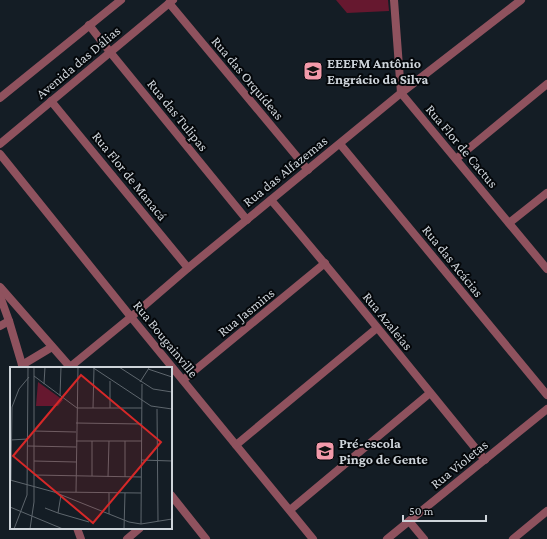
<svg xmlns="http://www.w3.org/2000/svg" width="547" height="539" font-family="'Crimson Pro',serif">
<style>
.green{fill:#66182f}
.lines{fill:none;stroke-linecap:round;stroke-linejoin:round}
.minor{stroke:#8f525e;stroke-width:8}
.labels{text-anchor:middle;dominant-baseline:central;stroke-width:4;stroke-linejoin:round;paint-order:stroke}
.street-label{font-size:14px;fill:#ced4da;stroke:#04070a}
.poi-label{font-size:14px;font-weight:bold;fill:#ced4da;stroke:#04070a;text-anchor:start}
.inset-road{fill:none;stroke:#5e666d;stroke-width:1}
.view{fill:#d62828;fill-opacity:0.15;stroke:#d62828;stroke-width:2}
.inset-edge{fill:none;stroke:#ced4da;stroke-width:2}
</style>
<rect width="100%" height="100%" fill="#141d25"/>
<!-- green -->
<path class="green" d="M 336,0 L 388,0 L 389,11 L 347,13 Z"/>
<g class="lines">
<!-- minor -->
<g class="minor">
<path d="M 394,0 L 401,93 L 547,269"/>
<path d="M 169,3 L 308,170"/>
<path d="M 89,25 L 110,52 L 247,220"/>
<path d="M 0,98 L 121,0"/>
<path d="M 51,101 L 188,268"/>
<path d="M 0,144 L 173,0"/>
<path d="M 340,144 L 547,395"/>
<path d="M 0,154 L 131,317 L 313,539"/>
<path d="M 456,159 L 547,84"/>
<path d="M 271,200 C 344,285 414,373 485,460"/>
<path d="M 509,223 L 547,193"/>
<path d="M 0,287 L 71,368"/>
<path d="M 0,296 L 9,321 L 23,368"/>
<path d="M 0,326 L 9,321"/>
<path d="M 22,365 L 52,347"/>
<path d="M 70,367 L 131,317 L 188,268 L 401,93 L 521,0"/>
<path d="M 183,380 L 325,263"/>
<path d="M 236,445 L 377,328"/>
<path d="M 171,495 L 206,539"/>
<path d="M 290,510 L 430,393"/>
<path d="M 409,521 L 424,539"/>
<path d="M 77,528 L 81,539"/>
<path d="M 127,539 L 140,528"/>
<path d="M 387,539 L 547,409"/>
<path d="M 513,539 L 547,511"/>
</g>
</g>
<!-- icons -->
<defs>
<symbol id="school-square" viewBox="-11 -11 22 22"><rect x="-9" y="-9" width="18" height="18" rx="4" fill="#f39aaa" stroke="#04070a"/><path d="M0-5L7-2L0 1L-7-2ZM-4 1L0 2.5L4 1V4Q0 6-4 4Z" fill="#111"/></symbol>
</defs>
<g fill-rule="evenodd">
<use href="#school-square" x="302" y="60" width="22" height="22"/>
<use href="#school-square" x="314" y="440" width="22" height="22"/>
</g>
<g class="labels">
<!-- street labels -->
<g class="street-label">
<text transform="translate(78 62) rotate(-40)">Avenida das Dálias</text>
<text transform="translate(248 78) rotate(50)">Rua das Orquídeas</text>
<text transform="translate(178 115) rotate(51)">Rua das Tulipas</text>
<text transform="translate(462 146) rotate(50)">Rua Flor de Cactus</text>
<text transform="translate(285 171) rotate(-39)">Rua das Alfazemas</text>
<text transform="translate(130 176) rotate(51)">Rua Flor de Manacá</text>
<text transform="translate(453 261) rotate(51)">Rua das Acácias</text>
<text transform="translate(246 312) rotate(-39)">Rua Jasmins</text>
<text transform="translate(388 321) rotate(51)">Rua Azaleias</text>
<text transform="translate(166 339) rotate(51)">Rua Bougainville</text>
<text transform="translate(459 464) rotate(-39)">Rua Violetas</text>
</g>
<!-- poi labels -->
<g class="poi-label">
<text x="327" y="63">EEEFM Antônio<tspan x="327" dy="16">Engrácio da Silva</tspan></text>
<text x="339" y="443">Pré-escola<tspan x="339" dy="16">Pingo de Gente</tspan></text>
</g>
</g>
<!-- overview -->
<g transform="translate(10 367)">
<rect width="162" height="162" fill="#141d25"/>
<path d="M 28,15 L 53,33 L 48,39 L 26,39 Z" fill="#66182f"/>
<path class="inset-road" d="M 82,0 L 141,39 L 162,42M 109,0 L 143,22 L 162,25M 138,2 L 162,10M 24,9 L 67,41 L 132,41M 130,15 L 139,1M 34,17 L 35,0M 50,29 L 51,0M 83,41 L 84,1M 100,41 L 100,14M 147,42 L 148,154M 66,56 L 132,57M 24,64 L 66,65M 0,73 L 18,72M 66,74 L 132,74M 115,74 L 115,110M 18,79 L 66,80M 131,93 L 162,94M 24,94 L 66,95M 24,108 L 131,110M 82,109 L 82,74M 98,110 L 99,74M 0,113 L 44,125 L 119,155 L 131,157 L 162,152M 1,113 L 2,40 L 9,22 L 19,10M 46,125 L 131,126M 66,125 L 68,0M 51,128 L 48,146 L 79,155M 0,140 L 53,162M 35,141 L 48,146M 99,147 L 99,126M 131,157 L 132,17M 4,162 L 17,128 L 18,0M 20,162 L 24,135 L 24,0M 114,162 L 115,126"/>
<path class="view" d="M 71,8 L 151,75 L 83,156 L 3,89 Z"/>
<rect width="162" height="162" class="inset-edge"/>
</g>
<!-- scale -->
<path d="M403 515v6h83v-6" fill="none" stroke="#ced4da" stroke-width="2"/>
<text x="409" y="515" font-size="12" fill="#ced4da" stroke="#04070a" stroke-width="3" paint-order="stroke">50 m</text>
</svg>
